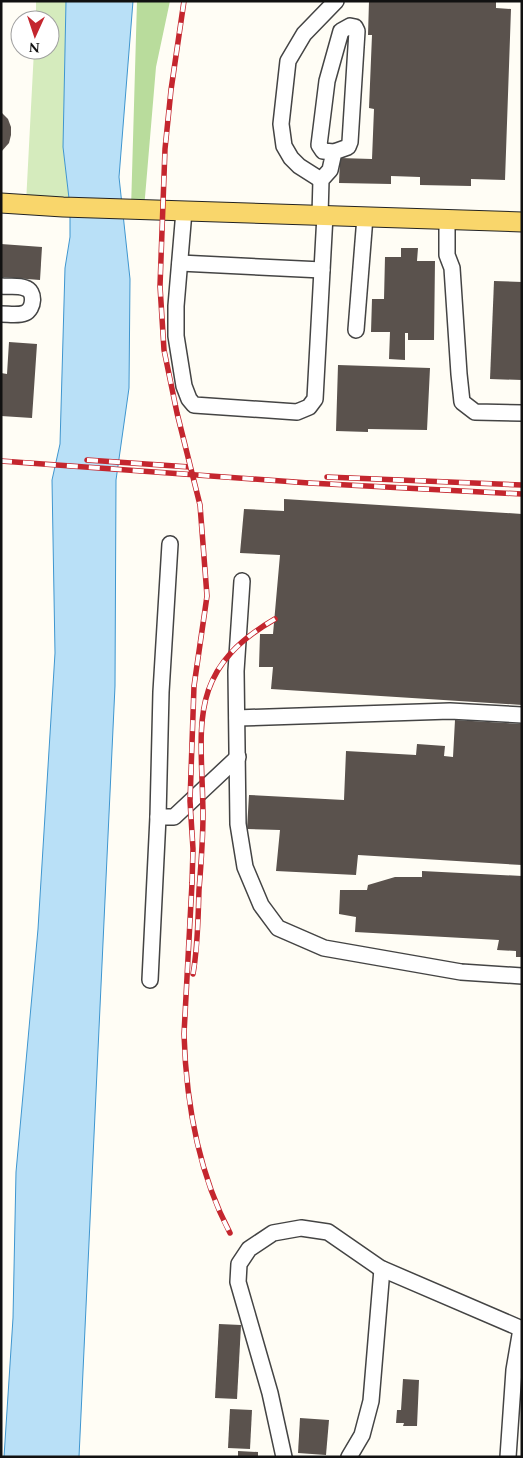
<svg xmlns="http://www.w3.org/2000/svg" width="523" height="1458" font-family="Spectral,serif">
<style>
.green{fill:#d5ebbd}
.forest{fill:#b9dc9c}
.water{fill:#b9e0f7;stroke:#3f96cf}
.building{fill:#5a524d}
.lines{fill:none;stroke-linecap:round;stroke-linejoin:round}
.minor-casing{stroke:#444;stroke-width:18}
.major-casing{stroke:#222;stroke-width:21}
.minor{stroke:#fff;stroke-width:15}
.major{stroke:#f9d66b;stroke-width:19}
.rail-casing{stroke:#c4262e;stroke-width:5.5}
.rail{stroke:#fff;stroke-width:4;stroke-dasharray:11;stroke-linecap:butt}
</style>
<rect width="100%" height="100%" fill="#fffdf5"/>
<!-- green -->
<path class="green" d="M 36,1 L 66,1 L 63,147 L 70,207 L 26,203 L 34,50 L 50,50 L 50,20 L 36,20 Z"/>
<!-- forest -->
<path class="forest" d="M 137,1 L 170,1 L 156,67 L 144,209 L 131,209 Z"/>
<!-- water -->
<path class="water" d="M 66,1 L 133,1 L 119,177 L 130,279 L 129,388 L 116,480 L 115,686 L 79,1457 L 4,1457 L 13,1318 L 16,1172 L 38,929 L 55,653 L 52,480 L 60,444 L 65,268 L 70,237 L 70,207 L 63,147 Z"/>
<!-- building -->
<g class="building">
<path d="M 369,1 L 496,1 L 496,8 L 511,9 L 505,180 L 471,179 L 471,186 L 420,185 L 420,177 L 391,176 L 391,184 L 339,183 L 340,158 L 372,159 L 374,109 L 369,108 L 372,35 L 368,35 Z"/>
<path d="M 1,112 L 8,119 L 11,127 L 11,135 L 9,143 L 1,152 Z"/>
<path d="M 1,244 L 42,247 L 40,280 L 1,277 Z"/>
<path d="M 401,248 L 418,248 L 417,261 L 435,261 L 434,340 L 408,340 L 408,333 L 405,333 L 405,360 L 389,359 L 390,332 L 371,332 L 372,299 L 384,299 L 385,257 L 401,257 Z"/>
<path d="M 494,281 L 522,282 L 522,380 L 490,379 Z"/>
<path d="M 9,342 L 37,344 L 32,418 L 1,416 L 1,373 L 7,374 Z"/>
<path d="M 338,365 L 430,368 L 427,430 L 368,429 L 368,432 L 336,431 Z"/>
<path d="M 284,499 L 522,514 L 522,705 L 271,689 L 273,667 L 259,667 L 260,634 L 273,634 L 280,555 L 240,553 L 244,509 L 284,511 Z"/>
<path d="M 455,720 L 522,724 L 522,865 L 358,855 L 356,875 L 276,871 L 280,830 L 247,829 L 249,795 L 344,800 L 346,751 L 416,755 L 417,744 L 445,746 L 444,756 L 453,757 Z"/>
<path d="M 422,871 L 522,876 L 522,957 L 516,957 L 516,951 L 497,950 L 499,940 L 355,932 L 356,917 L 339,914 L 340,890 L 367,890 L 368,885 L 395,877 L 422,877 Z"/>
<path d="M 219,1324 L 241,1325 L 237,1399 L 215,1398 Z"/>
<path d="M 403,1379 L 419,1380 L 417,1426 L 403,1426 L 404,1423 L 396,1423 L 397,1410 L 401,1410 Z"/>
<path d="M 230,1409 L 252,1410 L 250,1449 L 228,1448 Z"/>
<path d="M 300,1418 L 329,1420 L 326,1455 L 298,1453 Z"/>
<path d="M 238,1451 L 258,1452 L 258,1457 L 238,1457 Z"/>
</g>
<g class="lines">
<defs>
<g id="minor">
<path d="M 321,180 L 299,166 L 291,158 L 284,146 L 281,124 L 288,61 L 304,34 L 336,1"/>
<path d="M 184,211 L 176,306 L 176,336 L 184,386 L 189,399 L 194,405 L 297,412 L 309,407 L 315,399 L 325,215"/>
<path d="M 320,215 L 321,180 L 330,170 L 334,152 L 323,151 L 319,145 L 327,81 L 341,31 L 350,26 L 355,27 L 357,31 L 350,142 L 348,147 L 334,152"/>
<path d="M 447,220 L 447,255 L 452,268 L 459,374 L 462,402 L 475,412 L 522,413"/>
<path d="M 180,263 L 322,270"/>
<path d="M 1,286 C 9,287 18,285 25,288 C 36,291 34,309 25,313 C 18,316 9,314 1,314"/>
<path d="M 356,330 L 365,217"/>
<path d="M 242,581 L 236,671 L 238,824 L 245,867 L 261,905 L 278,928 L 324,948 L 461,972 L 522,976"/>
<path d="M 237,718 L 450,711 L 522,715"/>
<path d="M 158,817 L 161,692 L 170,544"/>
<path d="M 150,980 L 158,817 L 174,817 L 238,757"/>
<path d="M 284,1457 L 270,1393 L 238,1282 L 239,1264 L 249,1249 L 273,1233 L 301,1228 L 328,1232 L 380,1268 L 522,1329"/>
<path d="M 349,1457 L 362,1435 L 371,1401 L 382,1269"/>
<path d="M 508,1457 L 514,1370 L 521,1329"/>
</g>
<path id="major" d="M 1,203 L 63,207 L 522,222"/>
</defs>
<!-- minor casing -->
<use href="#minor" class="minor-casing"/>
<!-- major casing -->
<use href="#major" class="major-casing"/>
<!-- minor -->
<use href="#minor" class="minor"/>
<!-- major -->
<use href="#major" class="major"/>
<defs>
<g id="rail">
<path d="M 184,1 L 171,90 L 165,149 L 160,286 L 164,350 L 177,413 L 200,505 L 207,596 L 194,686 L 190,801 L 193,849 L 192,883 L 184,1034 C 186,1102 198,1172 230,1233"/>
<path d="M 87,460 L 190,467"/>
<path d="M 1,461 L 309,483 L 522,494"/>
<path d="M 327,477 L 522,485"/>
<path d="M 193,974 C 198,946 198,918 199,890 C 201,865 203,839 203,814 C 202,726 185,671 275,619"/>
</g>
</defs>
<!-- rail casing -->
<use href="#rail" class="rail-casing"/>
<!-- rail -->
<use href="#rail" class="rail"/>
</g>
<!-- border -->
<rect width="523" height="1458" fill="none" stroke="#111111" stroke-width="5"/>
<!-- north arrow -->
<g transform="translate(35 35) rotate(183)"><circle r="24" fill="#ffffff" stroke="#a0a0a0"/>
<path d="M0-4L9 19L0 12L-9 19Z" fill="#c4262e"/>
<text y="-8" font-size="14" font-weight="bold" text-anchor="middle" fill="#111111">N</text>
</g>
</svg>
